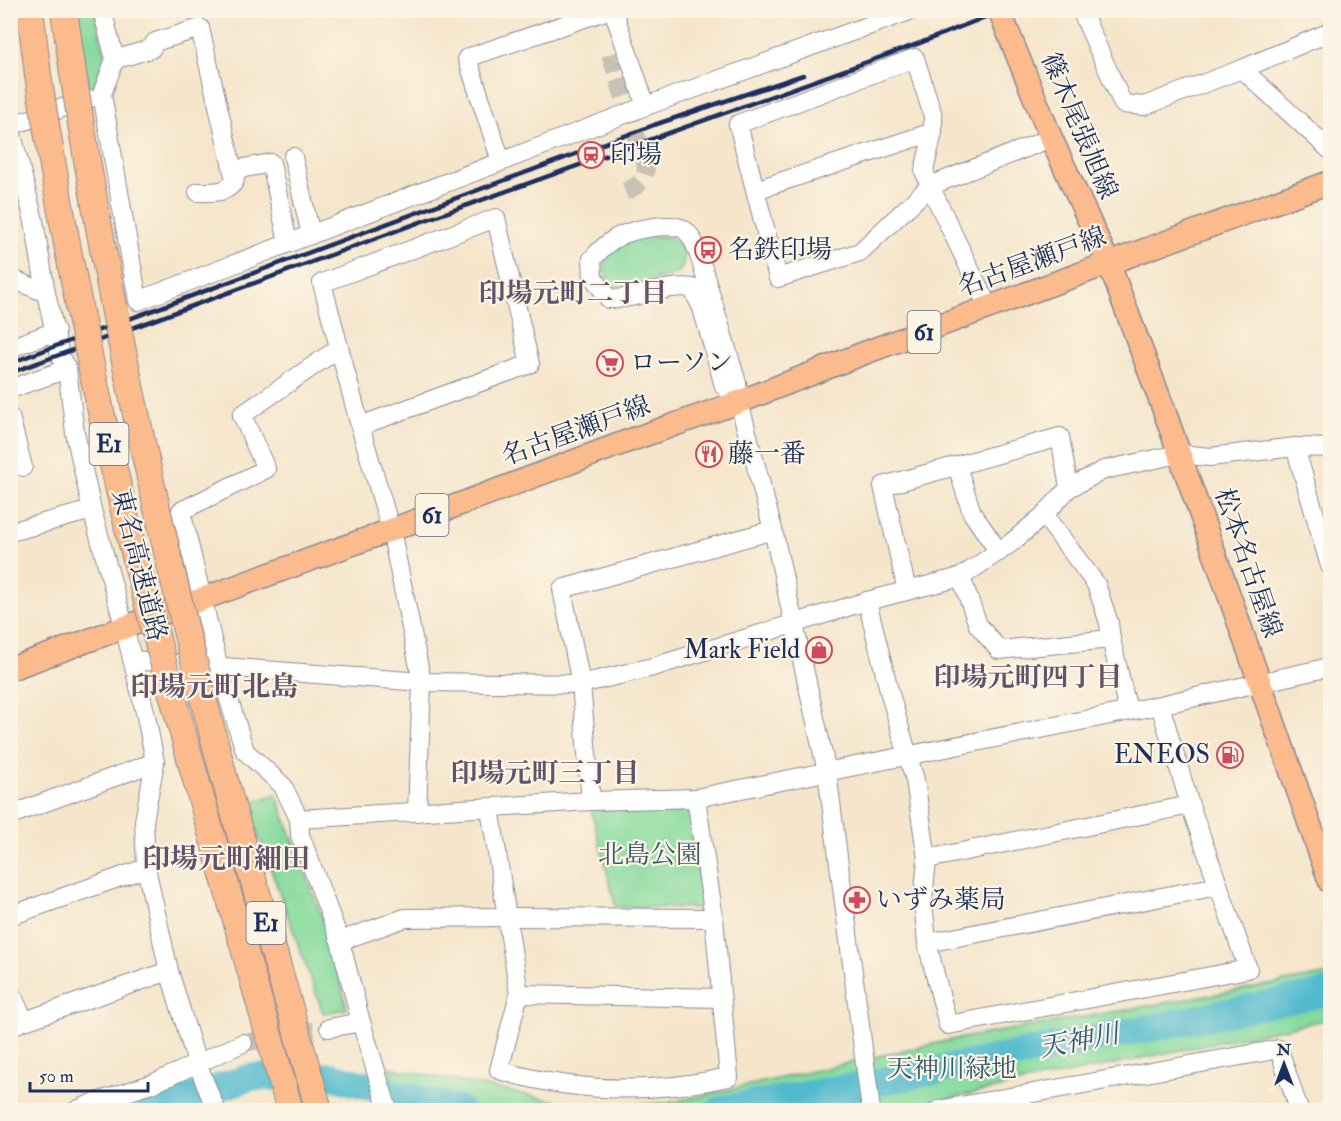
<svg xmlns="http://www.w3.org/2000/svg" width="1341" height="1121" font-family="'IM FELL Double Pica','Noto Serif JP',serif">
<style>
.green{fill:#85da9c;stroke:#50847d;stroke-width:1.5}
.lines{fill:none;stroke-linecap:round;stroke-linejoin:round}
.river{stroke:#51bace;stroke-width:28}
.minor-tunnel{stroke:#c9c1b4;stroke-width:18;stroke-dasharray:18 9;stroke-linecap:butt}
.minor-casing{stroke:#888a94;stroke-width:20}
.major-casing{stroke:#888a94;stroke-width:25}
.highway-casing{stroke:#888a94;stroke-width:28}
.minor{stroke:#fff;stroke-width:18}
.major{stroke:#fbbb8d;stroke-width:22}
.highway{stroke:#fbbb8d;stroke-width:26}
.rail{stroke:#1b2f5e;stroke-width:4.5}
.highway-bridge-casing{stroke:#888a94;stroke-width:28;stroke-linecap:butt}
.highway-bridge{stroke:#fbbb8d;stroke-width:26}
.labels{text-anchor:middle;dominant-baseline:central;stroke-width:4.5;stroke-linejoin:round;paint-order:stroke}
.shield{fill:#fcf5e5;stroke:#5e6a86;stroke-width:1.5}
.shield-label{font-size:24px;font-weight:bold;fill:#1b2f5e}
.street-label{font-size:26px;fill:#1b2f5e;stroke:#fcf5e5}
.poi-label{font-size:26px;fill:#1b2f5e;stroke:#fcf5e5;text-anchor:start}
.park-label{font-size:26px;fill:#365a6e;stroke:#fcf5e5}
.neighbourhood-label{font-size:27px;font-weight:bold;fill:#62536b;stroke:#fcf5e5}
.water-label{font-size:27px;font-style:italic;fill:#2b5980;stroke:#fcf5e5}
.quarter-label{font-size:28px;font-weight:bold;fill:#62536b;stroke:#fcf5e5}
</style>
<rect width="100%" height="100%" fill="#fcf5e5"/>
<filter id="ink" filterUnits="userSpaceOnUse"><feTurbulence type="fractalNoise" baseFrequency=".0167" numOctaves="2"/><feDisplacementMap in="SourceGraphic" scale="12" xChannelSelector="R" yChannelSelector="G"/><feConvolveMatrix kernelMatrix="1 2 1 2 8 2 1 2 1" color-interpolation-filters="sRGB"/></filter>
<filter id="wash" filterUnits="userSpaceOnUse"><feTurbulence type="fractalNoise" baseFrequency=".008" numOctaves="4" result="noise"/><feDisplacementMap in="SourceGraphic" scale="24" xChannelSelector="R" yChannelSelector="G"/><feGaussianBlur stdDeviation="1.35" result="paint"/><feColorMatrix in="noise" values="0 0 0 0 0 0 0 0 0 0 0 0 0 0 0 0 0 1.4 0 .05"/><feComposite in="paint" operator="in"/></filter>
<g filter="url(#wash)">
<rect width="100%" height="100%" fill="#f5e5ca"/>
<!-- green -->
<g class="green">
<path d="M 78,11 L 94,11 L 107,61 L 99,85 L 88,89 Z"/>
<path d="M 643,235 C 659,236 681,234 684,255 C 685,262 683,267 678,273 L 624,288 L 610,283 C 592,253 620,246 643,235 Z"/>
<path d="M 276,794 L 332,944 L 347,1009 L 323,1013 L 252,817 L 256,801 Z"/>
<path d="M 690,806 L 703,908 L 616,907 L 591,810 Z"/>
<path d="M 1330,974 L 1330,1019 L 894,1110 L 403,1110 L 388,1067 L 582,1106 L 669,1103 L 951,1040 Z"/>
</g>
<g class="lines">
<!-- river -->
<g class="river">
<path d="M 150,1110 L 251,1077 L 331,1076 L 460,1110"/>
<path d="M 721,1110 L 873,1083 L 1330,992"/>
</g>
</g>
</g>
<g filter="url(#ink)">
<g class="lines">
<!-- minor-tunnel -->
<g class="minor-tunnel">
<path d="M 610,54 L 646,166 C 646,182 634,189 620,193"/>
<path d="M 243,1043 L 329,1028"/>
</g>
<defs>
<g id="minor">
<path d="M 102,10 L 115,59 L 102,94 L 138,301 L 646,106 L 912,10"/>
<path d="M 613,10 L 646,106"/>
<path d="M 1081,10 L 1123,104 L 1144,106 L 1242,69 L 1330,32"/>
<path d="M 115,59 C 128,57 138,52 151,49 L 155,42 L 200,28 L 235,180 C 228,194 211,192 198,192"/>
<path d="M 1242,69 L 1330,150"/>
<path d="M 10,126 L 89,99"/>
<path d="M 10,127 L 34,221 L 46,293 L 60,355 L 67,369 L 75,433 L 92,510 L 124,626 L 146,716 L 155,762 L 144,821 L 146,868 L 169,971 L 197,1063 L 216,1110"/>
<path d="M 293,157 L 311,235"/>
<path d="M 501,161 L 467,58 L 608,10"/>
<path d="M 234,170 L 271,163 L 288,243"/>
<path d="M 756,190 L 933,132"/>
<path d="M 10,278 L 46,293"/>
<path d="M 989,309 L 930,186 L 924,171 L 933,132 L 933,116 L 915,58 L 738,124 L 778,278 L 860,252 L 930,186 L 1051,138"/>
<path d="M 10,348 L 56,331"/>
<path d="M 339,348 L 242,415 L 266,469 L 181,511 L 219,668 L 245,751 L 283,786 L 299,819 L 300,835 L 340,941 L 361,1022 L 388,1110"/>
<path d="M 10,389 L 67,369"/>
<path d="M 739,402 L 724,386 L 702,308 L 692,288 C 664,284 637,300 609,299 L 593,277 L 592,259 C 599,251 607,243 616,238 C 629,230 675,220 686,231 C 698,243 702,267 707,282 C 717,316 727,349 737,383 L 739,402 L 773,530 L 827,772 L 871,1110"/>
<path d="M 10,417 L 23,467"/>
<path d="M 360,426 L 530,364 L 496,218 L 322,283 L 360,426 L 391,530 L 422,682 L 417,812"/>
<path d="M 1295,447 L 1330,566"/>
<path d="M 957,466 L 972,513 L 999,552"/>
<path d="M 1044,515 L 1096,584 L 1109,623 L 1111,639 L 1128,711"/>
<path d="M 10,532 L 92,510"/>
<path d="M 961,577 L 978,625 L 999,650 L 1111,639"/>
<path d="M 907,591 L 883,486 L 1060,437 L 1069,488"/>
<path d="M 867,601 L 890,694 L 915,780 L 927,859 L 923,901 L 927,943 L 948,1025 L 1248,969 L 1190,805 L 1160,705"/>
<path d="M 132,660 L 422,682 L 581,684 L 653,667 L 867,601 L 961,577 L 1011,543 L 1044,515 L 1069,488 L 1104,470 L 1179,454 L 1210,457 L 1295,447 L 1330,448"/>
<path d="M 591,801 L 581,684 L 562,589 L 773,530"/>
<path d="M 490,808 L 519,994 L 499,1070 C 575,1093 651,1094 729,1077 L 714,918 L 696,798"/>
<path d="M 10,815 L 155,762"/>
<path d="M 299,819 L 591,801 L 696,798 L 1160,705 L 1330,667"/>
<path d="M 927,859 L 1190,805"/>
<path d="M 10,916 L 146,868"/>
<path d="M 340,941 L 405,918 L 507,917 L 714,918"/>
<path d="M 927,943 L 1218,886"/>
<path d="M 10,991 L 24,1020"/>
<path d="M 519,994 L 721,998"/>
<path d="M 10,1026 L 169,971"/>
<path d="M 329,1028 L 361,1022"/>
<path d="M 77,1110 L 91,1104 L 154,1083 L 243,1043"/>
<path d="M 938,1110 L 1279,1049 L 1299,1110"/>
</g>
<g id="major">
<path d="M 999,10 L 1051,138 L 1109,264 L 1165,413 L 1330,882"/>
<path d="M 10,669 L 391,530 L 628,441 L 739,402 L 867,352 L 1330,182"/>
</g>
<g id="highway">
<path d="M 30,10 L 38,75"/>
<path d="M 64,10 L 73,73"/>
<path d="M 231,802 L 319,1110"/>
<path d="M 204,808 L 290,1110"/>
</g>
</defs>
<!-- minor casing -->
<use href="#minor" class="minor-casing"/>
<!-- major casing -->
<use href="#major" class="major-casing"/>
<!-- highway casing -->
<use href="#highway" class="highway-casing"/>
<!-- minor -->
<use href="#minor" class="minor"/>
<!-- major -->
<use href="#major" class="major"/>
<!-- highway -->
<use href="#highway" class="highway"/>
<!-- rail -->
<g class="rail">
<path d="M 10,363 L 654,125 L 803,75"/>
<path d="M 10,373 L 423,221 L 920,43 L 1003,10"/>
</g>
<defs>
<g id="highway-bridge">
<path d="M 73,73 C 111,319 165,562 231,802"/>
<path d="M 38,75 C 62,228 92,382 129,532 C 152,625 178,716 204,808"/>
</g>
</defs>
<!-- highway-bridge casing -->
<use href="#highway-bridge" class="highway-bridge-casing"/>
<!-- highway-bridge -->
<use href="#highway-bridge" class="highway-bridge"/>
</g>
</g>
<!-- icons -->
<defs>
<symbol id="station-ring" viewBox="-11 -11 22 22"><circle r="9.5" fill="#fcf5e5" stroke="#d1495b" stroke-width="1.5"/><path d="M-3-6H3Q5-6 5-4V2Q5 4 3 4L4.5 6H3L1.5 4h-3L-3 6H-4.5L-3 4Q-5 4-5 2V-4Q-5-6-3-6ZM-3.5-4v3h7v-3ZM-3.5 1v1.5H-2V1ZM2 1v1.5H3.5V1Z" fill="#d1495b"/></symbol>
<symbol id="bus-ring" viewBox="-11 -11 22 22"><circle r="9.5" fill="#fcf5e5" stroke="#d1495b" stroke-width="1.5"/><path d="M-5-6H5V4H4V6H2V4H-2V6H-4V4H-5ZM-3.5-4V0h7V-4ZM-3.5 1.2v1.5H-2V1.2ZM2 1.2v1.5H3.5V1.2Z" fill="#d1495b"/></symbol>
<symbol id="supermarket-ring" viewBox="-11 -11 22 22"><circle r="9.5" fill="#fcf5e5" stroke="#d1495b" stroke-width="1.5"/><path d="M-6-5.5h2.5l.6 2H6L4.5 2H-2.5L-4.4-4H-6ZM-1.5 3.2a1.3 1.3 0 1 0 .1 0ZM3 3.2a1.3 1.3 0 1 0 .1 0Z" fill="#d1495b"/></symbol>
<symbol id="restaurant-ring" viewBox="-11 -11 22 22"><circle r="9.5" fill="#fcf5e5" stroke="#d1495b" stroke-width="1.5"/><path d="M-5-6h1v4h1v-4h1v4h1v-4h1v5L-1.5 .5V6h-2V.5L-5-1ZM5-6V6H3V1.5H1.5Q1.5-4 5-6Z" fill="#d1495b"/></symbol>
<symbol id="shop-ring" viewBox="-11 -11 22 22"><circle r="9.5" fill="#fcf5e5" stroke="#d1495b" stroke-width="1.5"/><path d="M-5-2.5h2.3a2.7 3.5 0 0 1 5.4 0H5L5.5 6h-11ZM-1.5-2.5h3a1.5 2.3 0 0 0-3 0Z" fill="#d1495b"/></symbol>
<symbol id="fuel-ring" viewBox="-11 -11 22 22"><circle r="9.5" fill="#fcf5e5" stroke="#d1495b" stroke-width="1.5"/><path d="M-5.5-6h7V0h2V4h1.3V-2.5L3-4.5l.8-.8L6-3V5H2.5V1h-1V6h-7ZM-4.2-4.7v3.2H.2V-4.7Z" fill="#d1495b"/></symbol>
<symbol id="pharmacy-ring" viewBox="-11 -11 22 22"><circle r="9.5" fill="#fcf5e5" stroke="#d1495b" stroke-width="1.5"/><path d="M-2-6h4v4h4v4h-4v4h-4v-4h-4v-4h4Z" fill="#d1495b"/></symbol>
</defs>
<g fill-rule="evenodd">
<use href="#station-ring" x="576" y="140" width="30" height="30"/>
<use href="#bus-ring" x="693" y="235" width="30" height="30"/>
<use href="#supermarket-ring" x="595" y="348" width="30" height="30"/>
<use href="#restaurant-ring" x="694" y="439" width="30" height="30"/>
<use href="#shop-ring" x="804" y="635" width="30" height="30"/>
<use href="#fuel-ring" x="1215" y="740" width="30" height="30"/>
<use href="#pharmacy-ring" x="842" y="885" width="30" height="30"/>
</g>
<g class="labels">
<!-- shield labels -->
<g class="shield">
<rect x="907.5" y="311" width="33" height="42" rx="4.5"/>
<rect x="89.5" y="423" width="39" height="42" rx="4.5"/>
<rect x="415.5" y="494" width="33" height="42" rx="4.5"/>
<rect x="246.5" y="902" width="39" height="42" rx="4.5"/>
</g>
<g class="shield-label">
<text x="924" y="332">61</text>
<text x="109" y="444">E1</text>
<text x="432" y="515">61</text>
<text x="266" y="923">E1</text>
</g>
<!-- street labels -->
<g class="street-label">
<text transform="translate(1079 126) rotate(67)">篠木尾張旭線</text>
<text transform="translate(1032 262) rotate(-20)">名古屋瀬戸線</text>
<text transform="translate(576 431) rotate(-20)">名古屋瀬戸線</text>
<text transform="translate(1248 563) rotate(71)">松本名古屋線</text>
<text transform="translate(139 565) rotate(76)">東名高速道路</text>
</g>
<!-- poi labels -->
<g class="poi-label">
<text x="610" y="155">印場</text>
<text x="728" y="250">名鉄印場</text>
<text x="630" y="363">ローソン</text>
<text x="728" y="454">藤一番</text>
<text x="800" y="650" text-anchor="end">Mark Field</text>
<text x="1210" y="755" text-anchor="end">ENEOS</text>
<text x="876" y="900">いずみ薬局</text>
</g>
<!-- park labels -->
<g class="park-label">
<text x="650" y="855">北島公園</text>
<text x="952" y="1069">天神川緑地</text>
</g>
<!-- neighbourhood labels -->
<g class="neighbourhood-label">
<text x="573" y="293">印場元町二丁目</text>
<text x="1028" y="677">印場元町四丁目</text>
<text x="545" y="773">印場元町三丁目</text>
</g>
<!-- water labels -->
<g class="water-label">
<text transform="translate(1079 1041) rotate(-11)">天神川</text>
</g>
<!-- quarter labels -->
<g class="quarter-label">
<text x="214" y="687">印場元町北島</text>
<text x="226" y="859">印場元町細田</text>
</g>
</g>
<!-- margin -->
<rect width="1341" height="1121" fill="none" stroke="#fcf5e5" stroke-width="36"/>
<!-- north arrow -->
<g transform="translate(1284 1064)" stroke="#fcf5e5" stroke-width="4.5" paint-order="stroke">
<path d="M0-4.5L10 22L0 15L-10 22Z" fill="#1b2f5e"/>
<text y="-9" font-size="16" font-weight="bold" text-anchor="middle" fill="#1b2f5e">N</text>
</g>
<!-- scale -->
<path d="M30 1082v9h118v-9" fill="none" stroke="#1b2f5e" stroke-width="3"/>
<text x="39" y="1082" font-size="18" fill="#1b2f5e" stroke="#fcf5e5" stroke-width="4.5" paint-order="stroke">50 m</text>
</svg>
